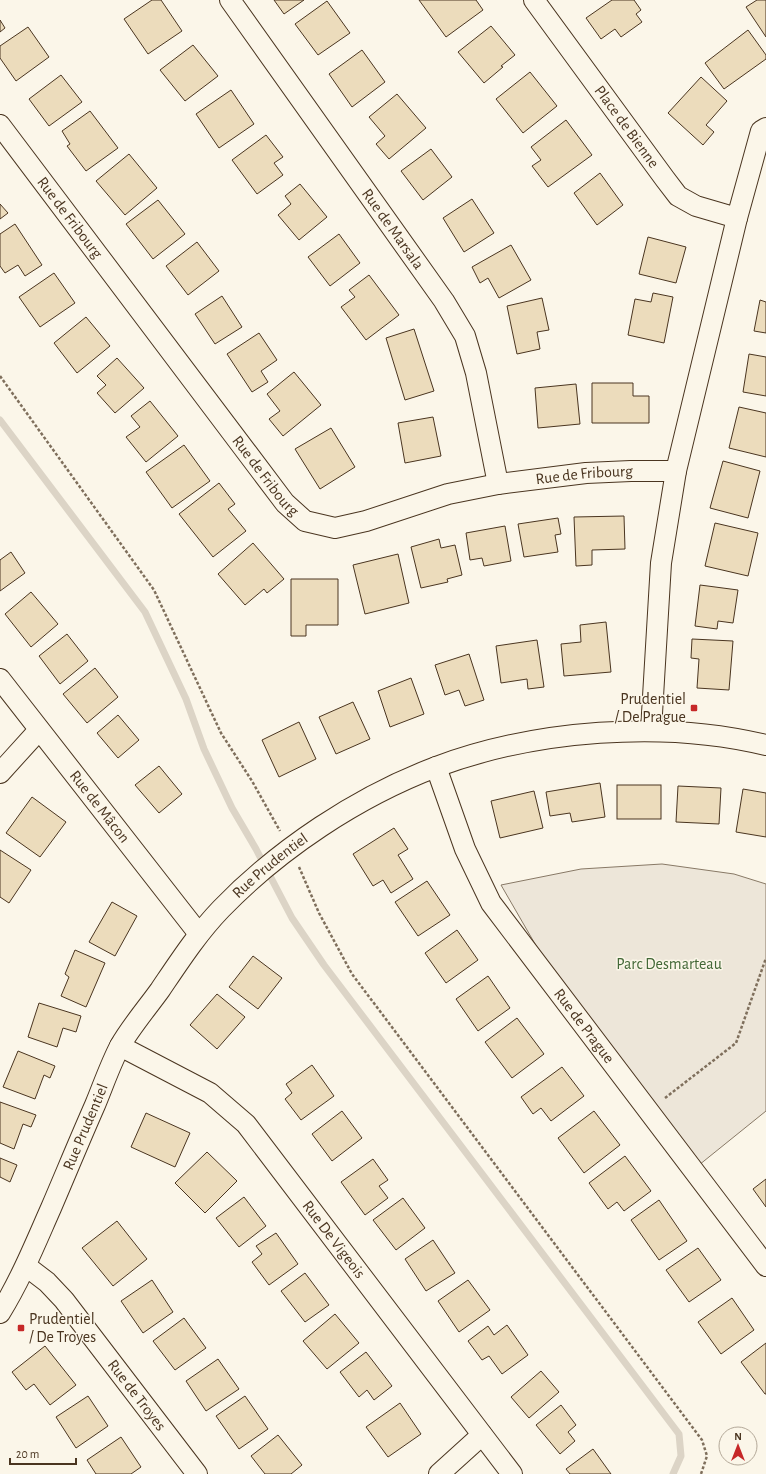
<svg xmlns="http://www.w3.org/2000/svg" width="766" height="1474" font-family="'Alegreya Sans',sans-serif">
<style>
.green{fill:#ede6d9;stroke:#887966}
.lines{fill:none;stroke-linecap:round;stroke-linejoin:round}
.stream{stroke:#dcd4c6;stroke-width:7}
.building{fill:#ecdcbc;stroke:#4a3520}
.minor-casing{stroke:#4a3520;stroke-width:22}
.path{stroke:#7f6f5c;stroke-width:2.5;stroke-dasharray:3 2;stroke-linecap:butt}
.minor{stroke:#fbf6e9;stroke-width:20}
.poi-dot{fill:#c62828;stroke:#fbf6e9;stroke-width:1.5}
.labels{text-anchor:middle;dominant-baseline:central;stroke-width:3;stroke-linejoin:round;paint-order:stroke}
.street-label{font-size:16px;fill:#4a3520;stroke:#fbf6e9}
.poi-label{font-size:16px;fill:#4a3520;stroke:#fbf6e9;text-anchor:end}
.park-label{font-size:16px;fill:#436837;stroke:#fbf6e9}
</style>
<rect width="100%" height="100%" fill="#fbf6e9"/>
<!-- green -->
<path class="green" d="M 662,864 L 734,874 L 766,884 L 766,1111 L 699,1165 L 542,956 L 501,885 L 581,869 Z"/>
<g class="lines">
<!-- stream -->
<path class="stream" d="M 0,420 L 145,612 L 186,699 L 204,749 L 232,808 L 256,849 L 292,918 L 324,965 L 679,1434 L 681,1456 L 673,1474"/>
</g>
<!-- building -->
<g class="building">
<path d="M 152,0 L 161,0 L 182,31 L 148,54 L 124,19 Z"/>
<path d="M 274,0 L 304,0 L 284,14 Z"/>
<path d="M 419,0 L 476,0 L 483,10 L 446,37 Z"/>
<path d="M 612,0 L 634,0 L 641,10 L 636,14 L 642,22 L 621,37 L 615,29 L 601,39 L 586,18 Z"/>
<path d="M 757,0 L 766,0 L 766,37 L 746,7 Z"/>
<path d="M 327,1 L 350,33 L 318,55 L 295,24 Z"/>
<path d="M 0,20 L 5,28 L 0,32 Z"/>
<path d="M 491,26 L 515,55 L 501,66 L 503,67 L 484,83 L 458,52 Z"/>
<path d="M 28,27 L 49,57 L 16,81 L 0,58 L 0,46 Z"/>
<path d="M 748,30 L 766,55 L 766,59 L 724,89 L 705,63 Z"/>
<path d="M 193,45 L 218,76 L 185,101 L 160,70 Z"/>
<path d="M 362,50 L 385,82 L 352,107 L 329,74 Z"/>
<path d="M 530,72 L 557,106 L 523,133 L 496,99 Z"/>
<path d="M 61,75 L 82,102 L 49,126 L 29,99 Z"/>
<path d="M 701,77 L 727,101 L 706,125 L 714,132 L 703,145 L 668,113 Z"/>
<path d="M 231,90 L 254,124 L 219,148 L 196,114 Z"/>
<path d="M 397,94 L 426,128 L 389,159 L 376,144 L 385,136 L 369,117 Z"/>
<path d="M 90,111 L 118,148 L 86,171 L 67,146 L 70,144 L 62,131 Z"/>
<path d="M 566,120 L 592,155 L 548,187 L 532,166 L 541,160 L 531,147 Z"/>
<path d="M 266,135 L 283,157 L 274,163 L 283,175 L 257,194 L 232,160 Z"/>
<path d="M 431,149 L 452,177 L 423,200 L 401,171 Z"/>
<path d="M 129,154 L 157,188 L 125,215 L 96,181 Z"/>
<path d="M 600,173 L 623,205 L 597,225 L 574,193 Z"/>
<path d="M 300,184 L 327,217 L 299,240 L 278,215 L 291,204 L 285,196 Z"/>
<path d="M 472,199 L 494,233 L 464,252 L 443,218 Z"/>
<path d="M 158,200 L 185,234 L 153,259 L 126,224 Z"/>
<path d="M 0,204 L 8,213 L 0,219 Z"/>
<path d="M 15,224 L 42,265 L 25,276 L 18,265 L 5,273 L 0,266 L 0,234 Z"/>
<path d="M 339,234 L 360,263 L 330,286 L 308,257 Z"/>
<path d="M 648,237 L 686,247 L 676,283 L 639,274 Z"/>
<path d="M 197,242 L 219,271 L 188,295 L 166,266 Z"/>
<path d="M 511,245 L 531,280 L 499,298 L 488,278 L 480,283 L 472,267 Z"/>
<path d="M 54,273 L 75,303 L 40,327 L 19,297 Z"/>
<path d="M 369,275 L 399,315 L 366,340 L 341,307 L 355,297 L 349,290 Z"/>
<path d="M 653,293 L 673,297 L 664,343 L 628,335 L 635,299 L 651,302 Z"/>
<path d="M 222,296 L 242,327 L 215,344 L 195,314 Z"/>
<path d="M 542,298 L 549,330 L 537,332 L 540,349 L 517,354 L 507,306 Z"/>
<path d="M 760,300 L 766,302 L 766,333 L 754,331 Z"/>
<path d="M 86,317 L 110,346 L 77,373 L 54,343 Z"/>
<path d="M 414,329 L 434,391 L 405,400 L 386,338 Z"/>
<path d="M 259,333 L 277,360 L 261,371 L 268,382 L 252,392 L 227,354 Z"/>
<path d="M 749,354 L 766,357 L 766,396 L 743,392 Z"/>
<path d="M 117,358 L 144,388 L 115,413 L 97,393 L 106,385 L 97,376 Z"/>
<path d="M 294,372 L 321,405 L 283,436 L 269,419 L 280,411 L 267,394 Z"/>
<path d="M 592,383 L 633,383 L 633,396 L 649,396 L 649,423 L 592,423 Z"/>
<path d="M 576,384 L 580,424 L 538,428 L 535,388 Z"/>
<path d="M 150,401 L 178,436 L 146,462 L 126,437 L 140,427 L 131,416 Z"/>
<path d="M 739,407 L 766,413 L 766,457 L 729,448 Z"/>
<path d="M 433,417 L 441,456 L 405,463 L 398,423 Z"/>
<path d="M 331,428 L 355,467 L 320,489 L 295,449 Z"/>
<path d="M 184,445 L 210,481 L 172,508 L 146,472 Z"/>
<path d="M 723,461 L 760,471 L 748,518 L 710,508 Z"/>
<path d="M 219,483 L 235,504 L 228,509 L 246,531 L 213,557 L 179,514 Z"/>
<path d="M 624,516 L 625,549 L 592,550 L 592,565 L 576,566 L 574,517 Z"/>
<path d="M 558,518 L 561,534 L 555,535 L 558,552 L 524,557 L 518,524 Z"/>
<path d="M 715,523 L 758,533 L 748,576 L 705,566 Z"/>
<path d="M 505,526 L 511,561 L 484,566 L 482,558 L 470,560 L 466,533 Z"/>
<path d="M 439,539 L 441,548 L 455,545 L 462,575 L 447,579 L 448,582 L 421,588 L 411,547 Z"/>
<path d="M 253,543 L 284,579 L 267,593 L 264,589 L 245,605 L 218,574 Z"/>
<path d="M 11,552 L 25,573 L 0,591 L 0,560 Z"/>
<path d="M 398,554 L 409,603 L 365,614 L 353,565 Z"/>
<path d="M 291,579 L 338,579 L 338,625 L 306,625 L 306,636 L 291,636 Z"/>
<path d="M 700,585 L 738,590 L 733,623 L 718,621 L 717,629 L 695,626 Z"/>
<path d="M 31,592 L 58,624 L 31,647 L 5,614 Z"/>
<path d="M 606,622 L 611,672 L 564,676 L 561,644 L 581,642 L 580,625 Z"/>
<path d="M 67,634 L 88,661 L 60,684 L 39,656 Z"/>
<path d="M 692,639 L 733,641 L 729,690 L 697,688 L 699,659 L 691,658 Z"/>
<path d="M 537,640 L 544,687 L 528,689 L 527,679 L 501,683 L 496,646 Z"/>
<path d="M 469,654 L 484,700 L 465,706 L 459,690 L 445,695 L 435,665 Z"/>
<path d="M 95,668 L 118,697 L 87,723 L 63,694 Z"/>
<path d="M 411,678 L 424,714 L 390,727 L 378,691 Z"/>
<path d="M 353,702 L 370,739 L 336,754 L 319,717 Z"/>
<path d="M 118,715 L 139,740 L 118,758 L 97,733 Z"/>
<path d="M 299,722 L 316,759 L 279,777 L 262,740 Z"/>
<path d="M 159,766 L 182,794 L 159,813 L 135,785 Z"/>
<path d="M 600,783 L 605,817 L 572,822 L 570,813 L 550,816 L 546,792 Z"/>
<rect x="617" y="785" width="44" height="34"/>
<path d="M 678,786 L 721,788 L 719,824 L 676,822 Z"/>
<path d="M 743,789 L 766,793 L 766,837 L 736,832 Z"/>
<path d="M 534,791 L 543,828 L 500,838 L 491,801 Z"/>
<path d="M 32,797 L 66,822 L 40,857 L 6,833 Z"/>
<path d="M 394,828 L 408,849 L 398,855 L 413,879 L 391,893 L 383,880 L 373,886 L 353,854 Z"/>
<path d="M 0,850 L 31,870 L 9,903 L 0,897 Z"/>
<path d="M 427,881 L 450,915 L 418,936 L 395,902 Z"/>
<path d="M 112,902 L 137,916 L 115,956 L 89,942 Z"/>
<path d="M 457,930 L 478,960 L 446,983 L 425,953 Z"/>
<path d="M 75,950 L 105,963 L 86,1007 L 61,996 L 69,977 L 65,974 Z"/>
<path d="M 253,956 L 282,978 L 258,1009 L 229,987 Z"/>
<path d="M 488,976 L 510,1008 L 478,1031 L 456,999 Z"/>
<path d="M 217,994 L 245,1017 L 217,1049 L 190,1025 Z"/>
<path d="M 39,1003 L 81,1016 L 76,1032 L 63,1028 L 57,1047 L 28,1037 Z"/>
<path d="M 517,1018 L 544,1054 L 512,1078 L 485,1042 Z"/>
<path d="M 18,1051 L 55,1066 L 50,1078 L 44,1075 L 35,1099 L 3,1087 Z"/>
<path d="M 312,1065 L 334,1096 L 301,1120 L 285,1099 L 292,1093 L 286,1084 Z"/>
<path d="M 562,1067 L 584,1096 L 551,1121 L 541,1108 L 533,1114 L 521,1097 Z"/>
<path d="M 0,1102 L 36,1115 L 31,1127 L 23,1124 L 14,1149 L 0,1143 Z"/>
<path d="M 342,1111 L 362,1138 L 332,1161 L 312,1134 Z"/>
<path d="M 594,1111 L 620,1145 L 584,1173 L 558,1138 Z"/>
<path d="M 146,1113 L 190,1133 L 175,1167 L 131,1147 Z"/>
<path d="M 207,1152 L 237,1181 L 205,1213 L 175,1183 Z"/>
<path d="M 625,1156 L 651,1191 L 624,1211 L 617,1202 L 608,1209 L 589,1183 Z"/>
<path d="M 0,1158 L 17,1165 L 10,1182 L 0,1177 Z"/>
<path d="M 373,1159 L 388,1180 L 379,1186 L 388,1198 L 365,1215 L 341,1182 Z"/>
<path d="M 766,1179 L 766,1207 L 753,1189 Z"/>
<path d="M 244,1197 L 266,1226 L 239,1247 L 216,1218 Z"/>
<path d="M 403,1198 L 425,1228 L 396,1250 L 373,1220 Z"/>
<path d="M 659,1200 L 687,1241 L 659,1260 L 631,1220 Z"/>
<path d="M 117,1221 L 147,1259 L 113,1286 L 82,1248 Z"/>
<path d="M 276,1233 L 298,1264 L 269,1285 L 252,1262 L 262,1254 L 256,1246 Z"/>
<path d="M 433,1240 L 455,1273 L 426,1291 L 405,1259 Z"/>
<path d="M 698,1248 L 721,1280 L 689,1302 L 666,1270 Z"/>
<path d="M 305,1273 L 329,1305 L 305,1322 L 281,1291 Z"/>
<path d="M 152,1280 L 173,1312 L 143,1333 L 121,1301 Z"/>
<path d="M 468,1280 L 490,1310 L 459,1332 L 438,1301 Z"/>
<path d="M 732,1298 L 754,1330 L 721,1354 L 698,1322 Z"/>
<path d="M 335,1314 L 359,1343 L 327,1369 L 303,1341 Z"/>
<path d="M 184,1318 L 206,1348 L 175,1370 L 153,1341 Z"/>
<path d="M 507,1325 L 528,1355 L 502,1374 L 489,1356 L 482,1360 L 468,1341 L 488,1326 L 494,1335 Z"/>
<path d="M 766,1343 L 766,1394 L 765,1394 L 741,1362 Z"/>
<path d="M 45,1346 L 76,1385 L 50,1405 L 34,1384 L 26,1390 L 12,1372 Z"/>
<path d="M 366,1352 L 392,1386 L 374,1400 L 367,1390 L 359,1397 L 340,1372 Z"/>
<path d="M 218,1359 L 239,1389 L 206,1411 L 186,1381 Z"/>
<path d="M 541,1371 L 559,1392 L 529,1418 L 511,1397 Z"/>
<path d="M 88,1396 L 108,1426 L 76,1448 L 56,1417 Z"/>
<path d="M 245,1396 L 268,1429 L 239,1449 L 216,1416 Z"/>
<path d="M 400,1403 L 421,1434 L 388,1457 L 366,1427 Z"/>
<path d="M 561,1405 L 576,1425 L 568,1432 L 575,1441 L 560,1454 L 536,1425 Z"/>
<path d="M 278,1435 L 302,1465 L 291,1474 L 265,1474 L 251,1456 Z"/>
<path d="M 121,1437 L 141,1467 L 131,1474 L 96,1474 L 87,1460 Z"/>
<path d="M 593,1449 L 611,1474 L 570,1474 L 566,1469 Z"/>
</g>
<g class="lines">
<defs>
<g id="minor">
<path id="s1" d="M 230,0 L 444,301 L 465,336 L 476,373 L 498,484"/>
<path id="s2" d="M 534,0 L 665,179 L 678,196 L 696,206 L 737,218"/>
<path id="s3" d="M 0,125 L 285,503 L 305,521 L 335,528 L 366,521 L 448,494 L 498,484 L 586,473 L 631,471 L 676,471"/>
<path id="s4" d="M 0,679 L 199,934"/>
<path d="M 651,730 L 661,563 L 676,471 L 737,218 L 761,131 L 766,128"/>
<path id="s5" d="M 436,767 L 465,849 L 491,903 L 766,1266"/>
<path d="M 0,773 L 39,730"/>
<path id="s6" d="M 120,1046 L 210,1093 L 246,1124 L 512,1474"/>
<path id="s7" d="M 26,1266 L 47,1282 L 64,1300 L 197,1474"/>
<path id="s8" d="M 0,1313 C 21,1279 35,1244 51,1208 C 66,1173 80,1139 95,1105 C 103,1086 110,1065 120,1046 C 130,1028 147,1008 160,990 C 179,962 197,934 221,909 C 279,849 357,797 436,767 C 535,730 663,720 766,745"/>
<path d="M 439,1474 L 482,1435"/>
</g>
</defs>
<!-- minor casing -->
<use href="#minor" class="minor-casing"/>
<!-- path -->
<g class="path">
<path d="M 0,376 L 154,590 L 221,733 L 252,781 L 280,831"/>
<path d="M 299,867 L 319,913 L 352,974 L 702,1440 L 707,1456 L 701,1474"/>
<path d="M 665,1098 L 736,1043 L 766,958"/>
</g>
<!-- minor -->
<use href="#minor" class="minor"/>
</g>
<!-- markers -->
<g class="poi-dot">
<rect x="690" y="704" width="8" height="8" rx="2"/>
<rect x="17" y="1324" width="8" height="8" rx="2"/>
</g>
<g class="labels">
<!-- street labels -->
<g class="street-label">
<text stroke="none"><textPath href="#s2" startOffset="157">Place de Bienne</textPath></text>
<text stroke="none"><textPath href="#s3" startOffset="116">Rue de Fribourg</textPath></text>
<text stroke="none"><textPath href="#s1" startOffset="281">Rue de Marsala</textPath></text>
<text stroke="none"><textPath href="#s3" startOffset="440">Rue de Fribourg</textPath></text>
<text stroke="none"><textPath href="#s3" startOffset="787">Rue de Fribourg</textPath></text>
<text stroke="none"><textPath href="#s4" startOffset="162">Rue de Mâcon</textPath></text>
<text stroke="none"><textPath href="#s8" startOffset="529">Rue Prudentiel</textPath></text>
<text stroke="none"><textPath href="#s5" startOffset="301">Rue de Prague</textPath></text>
<text stroke="none"><textPath href="#s8" startOffset="205">Rue Prudentiel</textPath></text>
<text stroke="none"><textPath href="#s6" startOffset="294">Rue De Vigeois</textPath></text>
<text stroke="none"><textPath href="#s7" startOffset="171">Rue de Troyes</textPath></text>
</g>
<!-- poi labels -->
<g class="poi-label">
<text x="686" y="699">Prudentiel<tspan x="686" dy="18">/ De Prague</tspan></text>
<text x="29" y="1319" text-anchor="start">Prudentiel<tspan x="29" dy="18">/ De Troyes</tspan></text>
</g>
<!-- park labels -->
<g class="park-label">
<text x="669" y="964">Parc Desmarteau</text>
</g>
</g>
<!-- north arrow -->
<g transform="translate(738 1446)"><circle r="19" fill="#fbf6e9" stroke="#b4a999"/>
<path d="M0-3L7 15L0 10L-7 15Z" fill="#c62828"/>
<text y="-6" font-size="11" font-weight="bold" text-anchor="middle" fill="#4a3520">N</text>
</g>
<!-- scale -->
<path d="M10 1458v6h66v-6" fill="none" stroke="#4a3520" stroke-width="2"/>
<text x="16" y="1458" font-size="12" fill="#4a3520" stroke="#fbf6e9" stroke-width="3" paint-order="stroke">20 m</text>
</svg>
